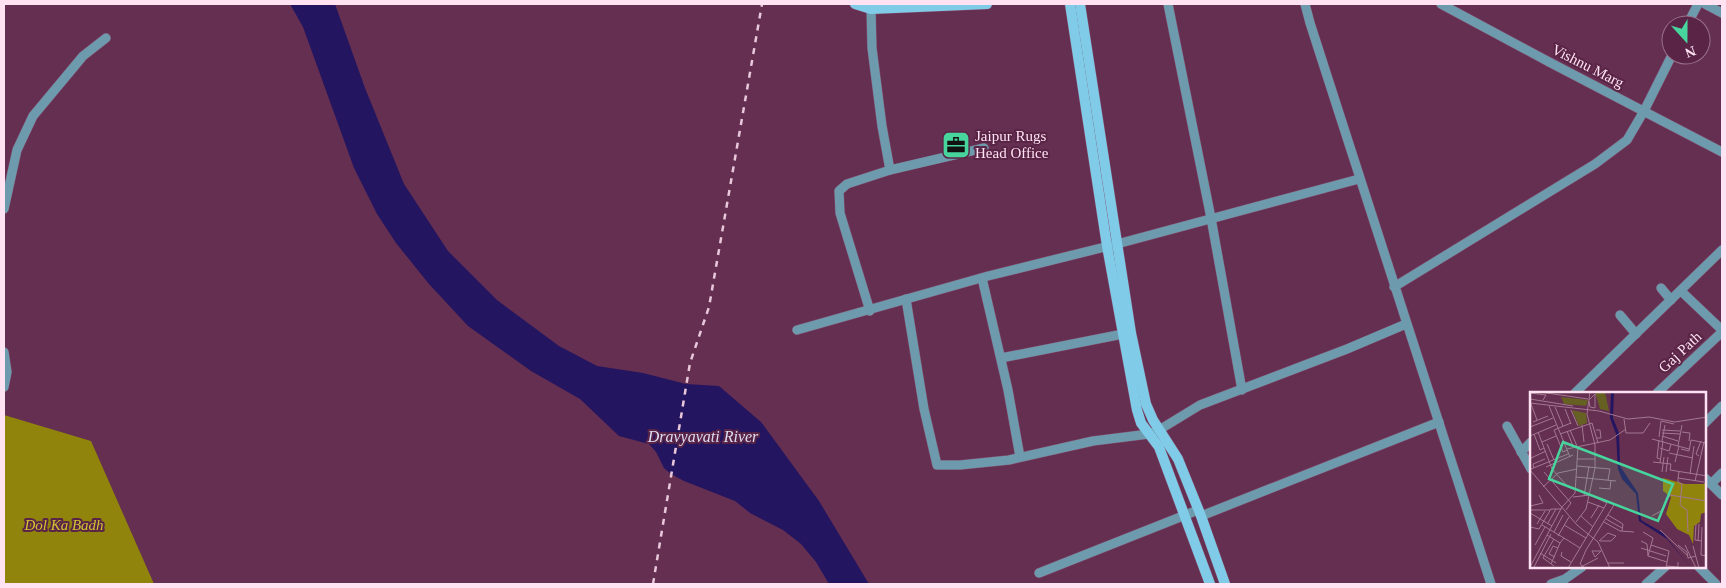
<svg xmlns="http://www.w3.org/2000/svg" width="1726" height="588" font-family="'Times New Roman',serif">
<style>
.forest{fill:#90840c}
.water{fill:#241560}
.lines{fill:none;stroke-linecap:round;stroke-linejoin:round}
.street-casing{stroke:#814f6e;stroke-width:10}
.secondary-casing{stroke:#814f6e;stroke-width:11}
.street{stroke:#6d9bad;stroke-width:9}
.secondary{stroke:#80cbe7;stroke-width:10}
.rail{stroke:#e8c8da;stroke-width:2.5;stroke-dasharray:6 6;stroke-linecap:butt}
.labels{text-anchor:middle;dominant-baseline:central;stroke-width:4;stroke-linejoin:round;paint-order:stroke}
.street-label{font-size:15px;fill:#ffe3f2;stroke:#592446}
.poi-label{font-size:15px;fill:#ffe3f2;stroke:#592446;text-anchor:start}
.park-label{font-size:15px;font-style:italic;fill:#d1c333;stroke:#592446}
.water-label{font-size:16px;font-style:italic;fill:#dddef5;stroke:#592446}
.inset-road{fill:none;stroke:#a37791;stroke-width:1}
.view{fill:#48d49d;fill-opacity:0.15;stroke:#48d49d;stroke-width:2.5}
.inset-edge{fill:none;stroke:#ffe3f2;stroke-width:2.5}
</style>
<rect width="100%" height="100%" fill="#652f51"/>
<!-- forest -->
<path class="forest" d="M 4,415 L 91,441 L 154,584 L 4,584 Z"/>
<!-- water -->
<path class="water" d="M 290,4 L 335,4 L 365,88 L 404,184 L 448,251 L 497,300 L 559,346 L 597,366 L 643,373 L 686,384 L 719,386 L 761,422 L 819,501 L 869,584 L 829,584 L 816,562 L 801,544 L 783,530 L 750,513 L 735,501 L 684,481 L 671,474 L 664,468 L 656,452 L 649,444 L 619,436 L 580,399 L 531,371 L 468,326 L 429,284 L 396,243 L 377,214 L 354,168 L 303,27 Z"/>
<g class="lines">
<defs>
<g id="street">
<path d="M 1168,4 L 1211,218 L 1242,390"/>
<path d="M 1305,4 L 1310,23 L 1491,584"/>
<path d="M 1441,4 L 1551,63 L 1722,152"/>
<path d="M 1705,4 L 1722,13"/>
<path d="M 871,9 L 872,48 L 882,126 L 890,170"/>
<path d="M 1687,25 L 1698,4"/>
<path d="M 4,209 L 17,150 L 33,116 L 83,56 L 106,38"/>
<path d="M 982,278 L 1008,390 L 1020,457"/>
<path d="M 1394,287 L 1595,164 L 1627,140 L 1644,111 L 1672,55"/>
<path d="M 1661,288 L 1671,300"/>
<path d="M 1681,291 L 1722,330"/>
<path d="M 906,299 L 924,409 L 937,465 L 960,465 L 1009,460 L 1093,441 L 1149,434 L 1159,430 L 1200,405 L 1347,349 L 1406,324"/>
<path d="M 870,311 L 840,213 L 839,191 L 847,184 L 890,170 L 984,148"/>
<path d="M 1620,315 L 1636,334"/>
<path d="M 797,330 L 988,276 L 1117,244 L 1359,179"/>
<path d="M 4,352 L 7,372 L 4,387"/>
<path d="M 1001,358 L 1128,333"/>
<path d="M 1575,393 L 1722,250"/>
<path d="M 1657,393 L 1722,332"/>
<path d="M 1705,423 L 1722,406"/>
<path d="M 1507,426 L 1531,469"/>
<path d="M 1521,452 L 1531,442"/>
<path d="M 1705,478 L 1722,495"/>
<path d="M 1711,484 L 1722,473"/>
<path d="M 1201,516 L 1439,422"/>
<path d="M 1699,567 L 1716,584"/>
<path d="M 1039,573 L 1198,510"/>
<path d="M 1551,584 L 1565,579 L 1582,567"/>
<path d="M 1646,584 L 1665,567"/>
</g>
<g id="secondary">
<path d="M 855,4 L 871,9 L 987,4"/>
<path d="M 1070,4 L 1107,246 L 1137,410 L 1141,423 L 1159,447 L 1210,584"/>
<path d="M 1080,4 L 1131,333 L 1146,404 L 1153,420 L 1178,459 L 1201,516 L 1225,584"/>
</g>
</defs>
<!-- street casing -->
<use href="#street" class="street-casing"/>
<!-- secondary casing -->
<use href="#secondary" class="secondary-casing"/>
<!-- street -->
<use href="#street" class="street"/>
<!-- secondary -->
<use href="#secondary" class="secondary"/>
<!-- rail -->
<path class="rail" d="M 653,584 L 690,363 L 709,307 L 762,4"/>
</g>
<!-- icons -->
<defs>
<symbol id="office-square" viewBox="-11 -11 22 22"><rect x="-9" y="-9" width="18" height="18" rx="4" fill="#48d49d" stroke="#592446"/><path d="M-6-3h4V-5.5h4V-3h4V5H-6ZM-1-4.5V-3h2v-1.5ZM-6 0V1H6V0Z" fill="#111"/></symbol>
</defs>
<g fill-rule="evenodd">
<use href="#office-square" x="940" y="129" width="32" height="32"/>
</g>
<g class="labels">
<!-- street labels -->
<g class="street-label">
<text transform="translate(1588 66) rotate(27)">Vishnu Marg</text>
<text transform="translate(1680 352) rotate(-43)">Gaj Path</text>
</g>
<!-- poi labels -->
<g class="poi-label">
<text x="975" y="136">Jaipur Rugs<tspan x="975" dy="17">Head Office</tspan></text>
</g>
<!-- park labels -->
<g class="park-label">
<text x="64" y="525">Dol Ka Badh</text>
</g>
<!-- water labels -->
<g class="water-label">
<text x="703" y="436">Dravyavati River</text>
</g>
</g>
<!-- overview -->
<g transform="translate(1530 392)">
<rect width="176" height="176" fill="#652f51"/>
<path d="M 65,0 L 75,0 L 79,19 L 70,17 ZM 31,5 L 58,8 L 56,14 L 34,12 ZM 42,18 L 56,21 L 57,31 L 49,34 Z" fill="#666023"/>
<path d="M 133,86 L 155,92 L 174,92 L 176,89 L 176,120 L 171,122 L 170,130 L 164,134 L 163,152 L 159,143 L 147,137 L 136,122 L 141,105 L 133,99 Z" fill="#90840c"/>
<path d="M 81,0 L 84,0 L 83,26 L 89,41 L 90,74 L 108,101 L 111,128 L 133,141 L 161,176 L 137,147 L 109,129 L 106,102 L 92,87 L 88,77 L 86,42 L 80,26 Z" fill="#241560"/>
<path class="inset-road" d="M 10,0 L 58,7M 0,1 L 16,3 L 13,8M 0,7 L 43,14M 59,9 L 60,15 L 65,16 L 65,2 L 59,8M 0,11 L 69,19 L 98,27 L 119,25 L 145,30 L 177,25M 1,12 L 7,28M 19,14 L 40,65M 25,15 L 33,34M 35,17 L 41,32M 41,18 L 48,34M 94,27 L 96,41 L 113,41 L 120,31M 3,30 L 18,24M 52,33 L 54,50M 0,35 L 23,26M 40,38 L 47,54M 66,38 L 70,38 L 71,46 L 67,46M 132,38 L 150,39M 37,39 L 43,54M 8,40 L 22,77 L 38,95 L 45,97M 152,40 L 160,41 L 159,49M 132,41 L 150,42M 4,42 L 10,58 L 14,56M 30,42 L 62,31 L 68,51M 0,44 L 26,33M 132,44 L 148,49M 129,45 L 131,29 L 144,32M 122,47 L 159,57M 129,48 L 127,66 L 130,67M 132,49 L 135,33M 12,50 L 26,44M 17,52 L 24,68M 148,54 L 152,33M 130,56 L 139,59 L 141,52M 37,57 L 80,48 L 96,37M 151,57 L 159,59 L 161,48 L 176,51M 37,58 L 33,60 L 24,38 L 41,31M 139,61 L 163,66M 169,64 L 166,62 L 171,49M 1,66 L 16,59M 47,67 L 65,67M 123,70 L 141,72 L 140,78 L 177,84M 145,70 L 149,54M 130,71 L 133,49M 47,74 L 80,77 L 78,88M 16,75 L 43,63M 4,76 L 3,72 L 15,67M 1,77 L 38,62M 0,78 L 47,133 L 68,150 L 80,176M 14,80 L 41,111 L 36,118M 132,80 L 134,65M 136,80 L 138,65M 149,80 L 148,86 L 174,90M 160,82 L 164,54M 46,85 L 86,89M 148,86 L 148,90 L 152,92 L 150,113 L 157,118 L 158,140M 165,89 L 174,50M 13,95 L 28,81 L 47,77M 69,96 L 80,97 L 81,88M 54,104 L 59,74M 58,110 L 74,116M 0,114 L 13,111 L 9,103M 0,118 L 20,118M 0,121 L 22,134M 78,123 L 93,132 L 92,139M 51,124 L 63,135M 122,124 L 131,119 L 140,103 L 177,109M 61,126 L 69,113M 76,127 L 92,136M 46,130 L 56,117 L 65,76 L 65,53 L 57,22 L 60,0M 74,130 L 90,139 L 104,140M 18,131 L 26,117M 7,132 L 15,119M 166,132 L 165,148 L 172,149M 12,133 L 34,146 L 30,151M 34,133 L 56,146M 0,135 L 9,137 L 21,117 L 31,117M 172,135 L 171,163 L 177,164M 130,138 L 158,164M 24,140 L 33,123M 113,140 L 123,146 L 121,153 L 139,159 L 136,176M 17,143 L 30,151 L 21,172M 28,144 L 39,125M 34,146 L 50,156M 69,149 L 78,141 L 86,144 L 81,149 L 70,149M 111,149 L 117,152 L 118,164M 168,149 L 169,132M 5,153 L 15,135M 121,153 L 118,164 L 137,170M 148,153 L 157,160 L 158,166 L 166,164M 155,153 L 166,176M 163,154 L 169,176M 111,156 L 136,164M 71,159 L 62,159 L 65,165 L 71,159M 32,160 L 31,164 L 41,170M 10,161 L 26,171M 14,164 L 24,147M 14,164 L 13,166 L 24,174M 25,165 L 19,162 L 23,154 L 28,156M 78,171 L 94,171M 137,174 L 148,175 L 148,170M 0,175 L 32,115 L 45,101 L 48,54M 4,175 L 21,142M 38,176 L 77,111 L 60,103 L 43,105M 49,176 L 68,166M 55,176 L 50,172 L 56,158 L 84,113"/>
<path class="view" d="M 33,50 L 143,92 L 128,129 L 19,87 Z"/>
<rect width="176" height="176" class="inset-edge"/>
</g>
<!-- border -->
<rect width="1726" height="588" fill="none" stroke="#ffe3f2" stroke-width="10"/>
<!-- north arrow -->
<g transform="translate(1686 40) rotate(159)"><circle r="24" fill="#592446" stroke="#9b708b"/>
<path d="M0-4L9 19L0 12L-9 19Z" fill="#48d49d"/>
<text y="-8" font-size="14" font-weight="bold" text-anchor="middle" fill="#ffe3f2">N</text>
</g>
</svg>
